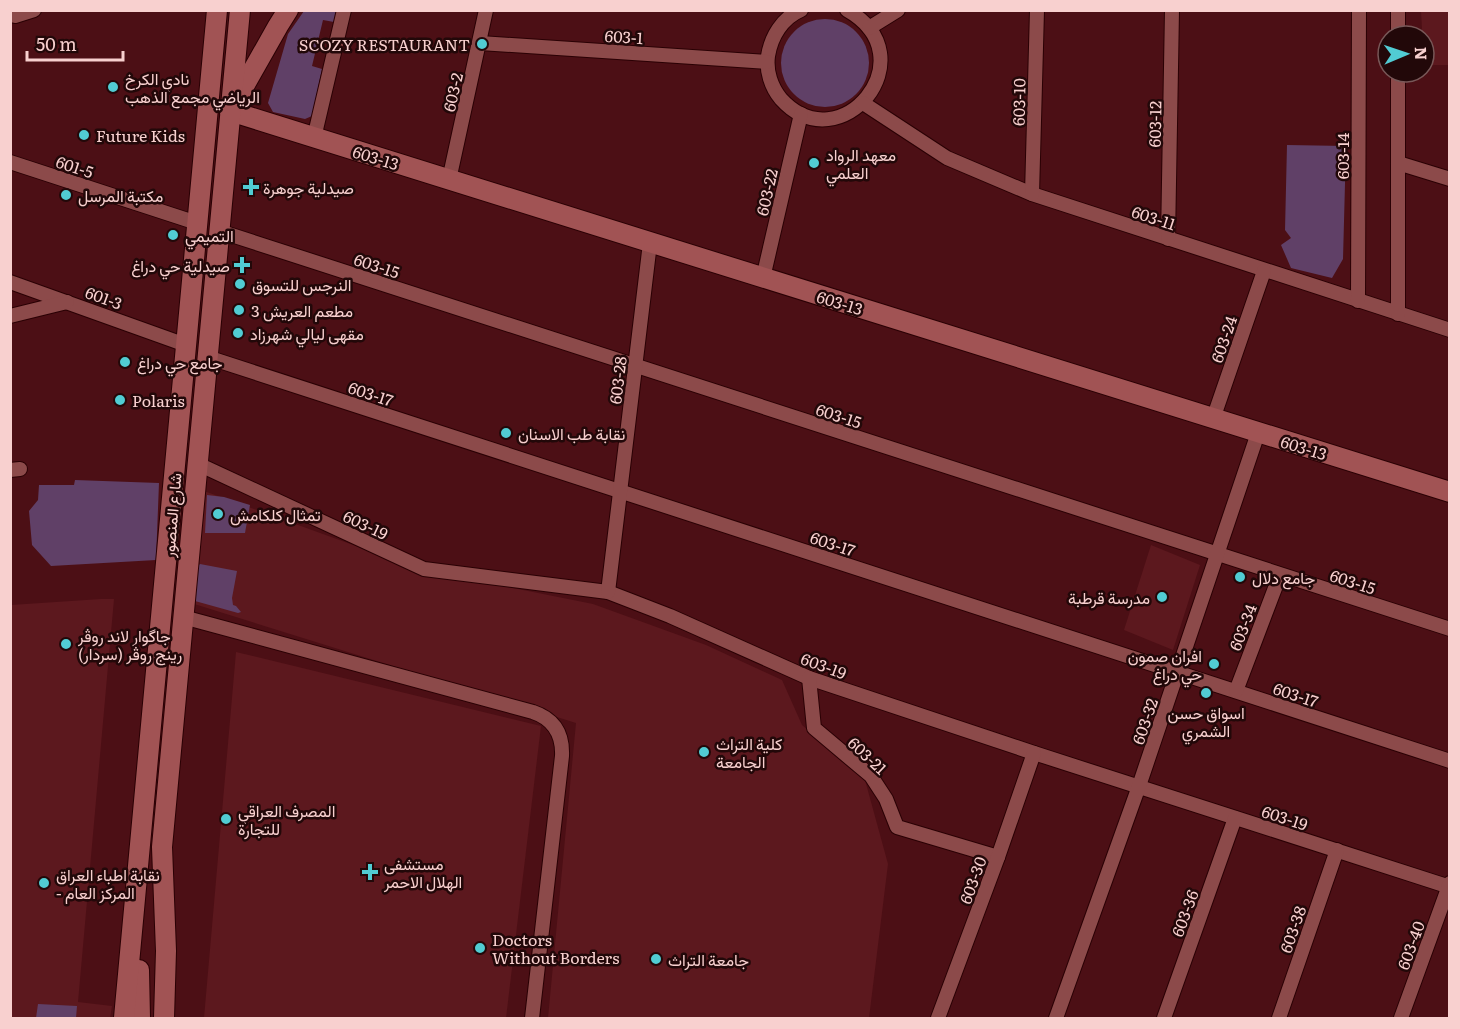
<svg xmlns="http://www.w3.org/2000/svg" width="1460" height="1029" font-family="Literata,Vazirmatn,serif">
<style>
.built{fill:#5c181e}
.green{fill:#604067}
.lines{fill:none;stroke-linecap:round;stroke-linejoin:round}
.street-casing{stroke:#2a0004;stroke-width:16}
.secondary-casing{stroke:#2a0004;stroke-width:22}
.street{stroke:#8c4a4a;stroke-width:14}
.secondary{stroke:#a15354;stroke-width:20}
.poi-dot{fill:#51ccd3;stroke:#220809;stroke-width:2}
.labels{text-anchor:middle;dominant-baseline:central;stroke-width:5;stroke-linejoin:round;paint-order:stroke}
.street-label{font-size:16px;fill:#f8d0cf;stroke:#220809}
.poi-label{font-size:16px;fill:#f8d0cf;stroke:#220809;text-anchor:start}
</style>
<rect width="100%" height="100%" fill="#4c0f15"/>
<!-- built -->
<g class="built">
<path d="M 1421,11 L 1449,11 L 1449,65 L 1424,65 Z"/>
<path d="M 204,491 L 422,570 L 593,604 L 706,645 L 782,680 L 802,725 L 865,780 L 888,864 L 869,1018 L 548,1018 L 576,723 L 191,603 Z"/>
<path d="M 1151,545 L 1200,565 L 1173,650 L 1124,630 Z"/>
<path d="M 101,599 L 114,599 L 78,1002 L 112,1006 L 110,1018 L 11,1018 L 11,605 Z"/>
<path d="M 236,652 L 541,726 L 506,1018 L 204,1018 Z"/>
</g>
<!-- green -->
<g class="green">
<path d="M 304,11 L 337,11 L 334,22 L 323,20 L 312,66 L 322,69 L 312,116 L 305,119 L 273,112 L 268,103 L 288,34 Z"/>
<circle cx="825" cy="63" r="44"/>
<path d="M 1287,145 L 1346,146 L 1343,259 L 1332,278 L 1291,268 L 1281,245 L 1291,238 L 1285,230 Z"/>
<path d="M 75,480 L 159,483 L 156,560 L 51,566 L 32,545 L 29,511 L 38,500 L 39,485 L 74,485 Z"/>
<path d="M 207,495 L 224,497 L 250,505 L 245,533 L 205,533 Z"/>
<path d="M 200,564 L 237,571 L 232,598 L 233,605 L 236,606 L 241,612 L 238,613 L 195,601 L 193,598 L 197,567 Z"/>
<path d="M 38,1004 L 77,1006 L 76,1018 L 36,1018 Z"/>
</g>
<g class="lines">
<defs>
<g id="street">
<path d="M 801,10 C 782,18 771,37 768,56 C 766,71 771,87 781,99 C 840,164 930,57 847,10"/>
<path d="M 10,15 L 15,16 L 34,10"/>
<path d="M 869,28 L 898,10"/>
<path d="M 1398,36 L 1398,10"/>
<path d="M 480,43 L 767,62"/>
<path d="M 863,103 L 947,158 L 1032,194 L 1450,330"/>
<path d="M 314,138 L 344,10"/>
<path d="M 10,162 L 197,223"/>
<path d="M 1398,163 L 1450,179"/>
<path d="M 449,180 L 486,10"/>
<path d="M 1032,194 L 1037,10"/>
<path d="M 219,231 L 1450,629"/>
<path d="M 1168,239 L 1172,10"/>
<path d="M 763,278 L 801,114"/>
<path d="M 10,282 L 186,345"/>
<path d="M 1358,301 L 1359,10"/>
<path d="M 1398,314 L 1398,72"/>
<path d="M 10,316 L 67,302"/>
<path d="M 207,357 L 1450,761"/>
<path d="M 1213,419 L 1264,271"/>
<path d="M 198,464 L 424,569 L 608,592 L 670,616 L 809,678 L 1034,753 L 1450,887"/>
<path d="M 10,470 L 20,469"/>
<path d="M 608,592 L 650,243"/>
<path d="M 183,617 L 533,712 C 554,719 563,734 562,756 L 532,1018"/>
<path d="M 809,678 L 814,728 L 871,776 L 886,799 L 897,827 L 998,857"/>
<path d="M 1236,691 L 1280,575"/>
<path d="M 938,1018 L 998,857 L 1034,753"/>
<path d="M 1056,1018 L 1139,786 L 1258,433"/>
<path d="M 1164,1018 L 1235,818"/>
<path d="M 1279,1018 L 1337,850"/>
<path d="M 1401,1018 L 1450,883"/>
</g>
<g id="secondary">
<path d="M 288,10 L 278,26 L 230,111 L 1450,492"/>
<path d="M 139,970 L 140,1018"/>
<path d="M 124,1018 L 217,10"/>
<path d="M 164,1018 L 166,951 L 162,847 L 240,10"/>
</g>
</defs>
<!-- street casing -->
<use href="#street" class="street-casing"/>
<!-- secondary casing -->
<use href="#secondary" class="secondary-casing"/>
<!-- street -->
<use href="#street" class="street"/>
<!-- secondary -->
<use href="#secondary" class="secondary"/>
</g>
<!-- markers -->
<g class="poi-dot">
<circle cx="482" cy="44" r="6"/>
<circle cx="113" cy="87" r="6"/>
<circle cx="84" cy="135" r="6"/>
<circle cx="814" cy="163" r="6"/>
<path d="M248 178h6v6h6v6h-6v6h-6v-6h-6v-6h6z"/>
<circle cx="66" cy="195" r="6"/>
<circle cx="173" cy="235" r="6"/>
<path d="M239 256h6v6h6v6h-6v6h-6v-6h-6v-6h6z"/>
<circle cx="240" cy="284" r="6"/>
<circle cx="239" cy="310" r="6"/>
<circle cx="238" cy="333" r="6"/>
<circle cx="125" cy="362" r="6"/>
<circle cx="120" cy="400" r="6"/>
<circle cx="506" cy="433" r="6"/>
<circle cx="218" cy="514" r="6"/>
<circle cx="1240" cy="577" r="6"/>
<circle cx="1162" cy="597" r="6"/>
<circle cx="66" cy="644" r="6"/>
<circle cx="1214" cy="664" r="6"/>
<circle cx="1206" cy="693" r="6"/>
<circle cx="704" cy="752" r="6"/>
<circle cx="226" cy="819" r="6"/>
<path d="M367 863h6v6h6v6h-6v6h-6v-6h-6v-6h6z"/>
<circle cx="44" cy="883" r="6"/>
<circle cx="480" cy="948" r="6"/>
<circle cx="656" cy="959" r="6"/>
</g>
<g class="labels">
<!-- street labels -->
<g class="street-label">
<text transform="translate(624 36) rotate(4)">603-1</text>
<text transform="translate(452 92) rotate(-77)">603-2</text>
<text transform="translate(1018 102) rotate(-89)">603-10</text>
<text transform="translate(1154 124) rotate(-89)">603-12</text>
<text transform="translate(1342 156) rotate(-90)">603-14</text>
<text transform="translate(376 157) rotate(17)">603-13</text>
<text transform="translate(75 166) rotate(18)">601-5</text>
<text transform="translate(766 192) rotate(-77)">603-22</text>
<text transform="translate(1154 217) rotate(18)">603-11</text>
<text transform="translate(377 265) rotate(18)">603-15</text>
<text transform="translate(104 297) rotate(20)">601-3</text>
<text transform="translate(840 302) rotate(17)">603-13</text>
<text transform="translate(1223 339) rotate(-71)">603-24</text>
<text transform="translate(617 380) rotate(-83)">603-28</text>
<text transform="translate(371 393) rotate(18)">603-17</text>
<text transform="translate(839 415) rotate(18)">603-15</text>
<text transform="translate(1304 447) rotate(17)">603-13</text>
<text transform="translate(171 515) rotate(-85)">شارع المنصور</text>
<text transform="translate(366 524) rotate(25)">603-19</text>
<text transform="translate(833 543) rotate(18)">603-17</text>
<text transform="translate(1353 581) rotate(18)">603-15</text>
<text transform="translate(1242 627) rotate(-69)">603-34</text>
<text transform="translate(824 665) rotate(20)">603-19</text>
<text transform="translate(1296 694) rotate(18)">603-17</text>
<text transform="translate(1144 721) rotate(-71)">603-32</text>
<text transform="translate(868 755) rotate(43)">603-21</text>
<text transform="translate(1285 817) rotate(18)">603-19</text>
<text transform="translate(972 880) rotate(-70)">603-30</text>
<text transform="translate(1184 913) rotate(-70)">603-36</text>
<text transform="translate(1292 929) rotate(-71)">603-38</text>
<text transform="translate(1410 945) rotate(-70)">603-40</text>
</g>
<!-- poi labels -->
<g class="poi-label">
<text x="470" y="44" text-anchor="end">SCOZY RESTAURANT</text>
<text x="125" y="78">نادي الكرخ<tspan x="125" dy="18">الرياضي مجمع الذهب</tspan></text>
<text x="96" y="135">Future Kids</text>
<text x="826" y="154">معهد الرواد<tspan x="826" dy="18">العلمي</tspan></text>
<text x="263" y="187">صيدلية جوهرة</text>
<text x="78" y="195">مكتبة المرسل</text>
<text x="185" y="235">التميمي</text>
<text x="230" y="265" text-anchor="end">صيدلية حي دراغ</text>
<text x="252" y="284">النرجس للتسوق</text>
<text x="251" y="310">مطعم العريش 3</text>
<text x="250" y="333">مقهى ليالي شهرزاد</text>
<text x="137" y="362">جامع حي دراغ</text>
<text x="132" y="400">Polaris</text>
<text x="518" y="433">نقابة طب الاسنان</text>
<text x="230" y="514">تمثال كلكامش</text>
<text x="1252" y="577">جامع دلال</text>
<text x="1150" y="597" text-anchor="end">مدرسة قرطبة</text>
<text x="78" y="635">جاگوار لاند روڤر<tspan x="78" dy="18">رينج روڤر (سردار)</tspan></text>
<text x="1202" y="655" text-anchor="end">افران صمون<tspan x="1202" dy="18">حي دراغ</tspan></text>
<text x="1206" y="712" text-anchor="middle">اسواق حسن<tspan x="1206" dy="18">الشمري</tspan></text>
<text x="716" y="743">كلية التراث<tspan x="716" dy="18">الجامعة</tspan></text>
<text x="238" y="810">المصرف العراقي<tspan x="238" dy="18">للتجارة</tspan></text>
<text x="384" y="863">مستشفى<tspan x="384" dy="18">الهلال الاحمر</tspan></text>
<text x="56" y="874">نقابة اطباء العراق<tspan x="56" dy="18">- المركز العام</tspan></text>
<text x="492" y="939">Doctors<tspan x="492" dy="18">Without Borders</tspan></text>
<text x="668" y="959">جامعة التراث</text>
</g>
</g>
<!-- border -->
<rect width="1460" height="1029" fill="none" stroke="#f8d0cf" stroke-width="24"/>
<!-- north arrow -->
<g transform="translate(1406 54) rotate(88)"><circle r="28" fill="#220809" stroke="#785858" stroke-width="1.5"/>
<path d="M0-4.5L10 22L0 15L-10 22Z" fill="#51ccd3"/>
<text y="-9" font-size="16" font-weight="bold" text-anchor="middle" fill="#f8d0cf">N</text>
</g>
<!-- scale -->
<path d="M27 51v9h96v-9" fill="none" stroke="#f8d0cf" stroke-width="3"/>
<text x="36" y="51" font-size="18" fill="#f8d0cf" stroke="#220809" stroke-width="4.5" paint-order="stroke">50 m</text>
</svg>
